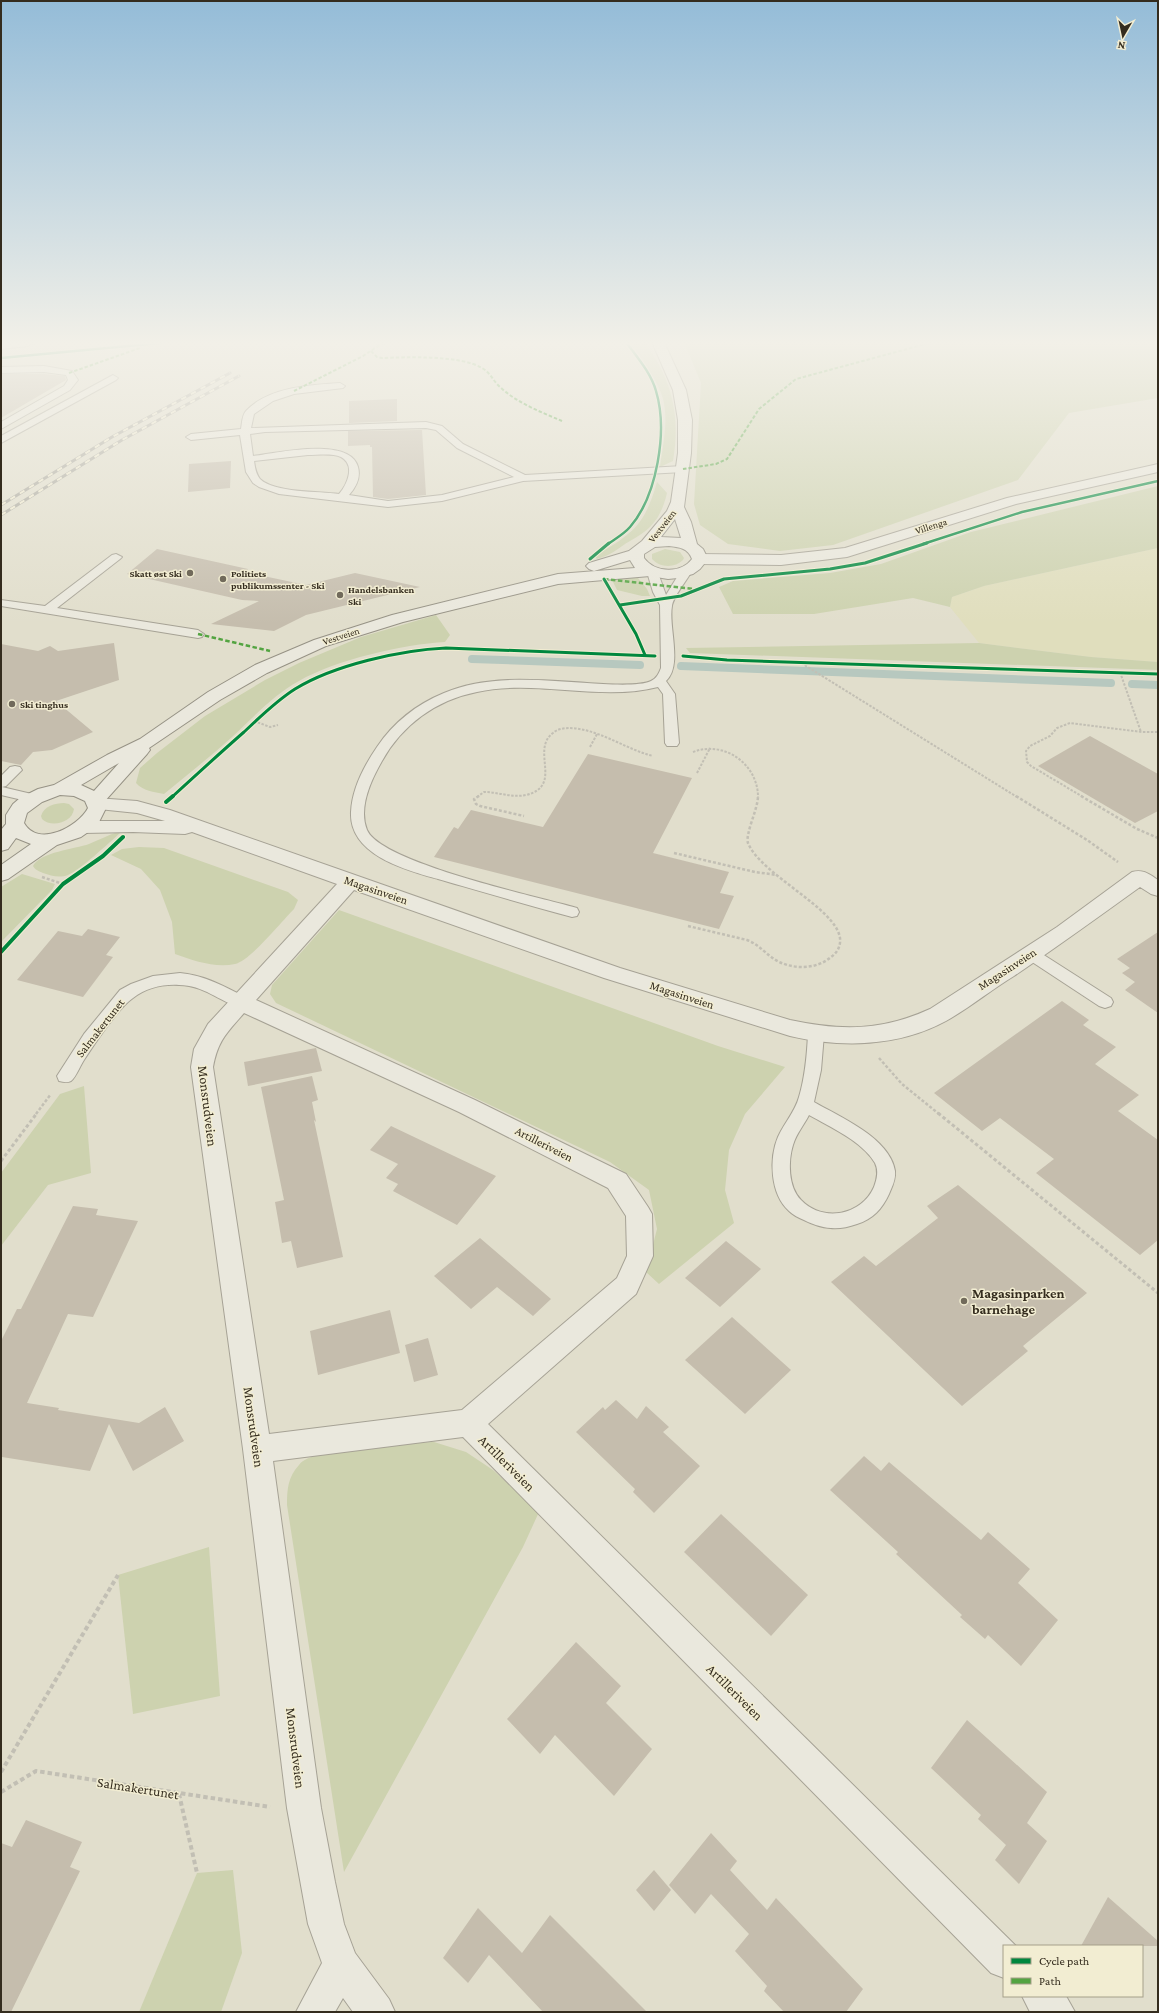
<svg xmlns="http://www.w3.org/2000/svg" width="1159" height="2013" font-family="'Crimson Pro',serif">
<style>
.farmland{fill:#e0debd}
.green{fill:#cdd2af}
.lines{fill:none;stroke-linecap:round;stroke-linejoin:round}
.stream{stroke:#b7c8bf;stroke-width:8}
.building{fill:#c5bdad}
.lane-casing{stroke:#a6a295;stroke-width:2}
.street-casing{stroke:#a6a295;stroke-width:2}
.secondary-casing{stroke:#969285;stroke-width:2}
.primary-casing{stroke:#8c887c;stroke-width:2}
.path-far3{stroke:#c2bfb4;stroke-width:2;stroke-dasharray:2.5 1.5;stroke-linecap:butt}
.path-far2{stroke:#c2bfb4;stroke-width:2.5;stroke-dasharray:3 2;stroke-linecap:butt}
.path-far1{stroke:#c2bfb4;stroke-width:3;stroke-dasharray:3.5 2.5;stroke-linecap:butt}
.path{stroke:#c2bfb4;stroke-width:4;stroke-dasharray:4.5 3;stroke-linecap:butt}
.lane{fill:#eae8dd;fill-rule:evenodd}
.street{fill:#eae8dd;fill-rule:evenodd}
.secondary{fill:#eae8dd;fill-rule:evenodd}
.primary{fill:#e1decf;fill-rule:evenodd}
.rail-casing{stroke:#a9a79d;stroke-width:3}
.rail{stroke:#f2edd2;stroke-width:2;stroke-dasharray:5.5;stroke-linecap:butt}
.quiet-far1{stroke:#53a441;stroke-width:2;stroke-dasharray:3.5 2;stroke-linecap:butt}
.quiet{stroke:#53a441;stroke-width:2.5;stroke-dasharray:4.5 2.5;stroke-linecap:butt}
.cycleway-far2-casing{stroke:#f2edd2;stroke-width:4}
.cycleway-far1-casing{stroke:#f2edd2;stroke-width:5}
.cycleway-casing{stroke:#f2edd2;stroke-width:6}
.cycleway-far2{stroke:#00873e;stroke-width:2.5}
.cycleway-far1{stroke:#00873e;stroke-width:3}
.cycleway{stroke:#00873e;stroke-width:4}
.poi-dot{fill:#716a5b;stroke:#f2edd2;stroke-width:1.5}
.labels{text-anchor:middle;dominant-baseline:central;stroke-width:3;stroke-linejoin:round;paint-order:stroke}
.far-street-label{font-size:10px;fill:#342c1e;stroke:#f2edd2}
.far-poi-label{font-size:10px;font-weight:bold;fill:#342c1e;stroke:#f2edd2;text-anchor:start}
.street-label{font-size:12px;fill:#342c1e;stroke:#f2edd2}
.near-street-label{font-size:14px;fill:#342c1e;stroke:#f2edd2}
.near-poi-label{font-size:14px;font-weight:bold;fill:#342c1e;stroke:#f2edd2;text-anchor:start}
</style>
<rect width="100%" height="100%" fill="#e1decc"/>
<!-- farmland -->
<path class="farmland" d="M 1158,548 L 1158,662 L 1091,657 L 979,643 L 950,607 L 952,597 L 984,586 Z"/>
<!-- green -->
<g class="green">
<path d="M 630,342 L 644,342 C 672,378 681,417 673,461 L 660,467 C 663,444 670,416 661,393 C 654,375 641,358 630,342 Z"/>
<path d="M 684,342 L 1158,342 L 1158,398 L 1069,413 L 1018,480 L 833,545 L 780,551 L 728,544 L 700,525 L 694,504 L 701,383 Z"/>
<path d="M 657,482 L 667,493 C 661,518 652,529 630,541 C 618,548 612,555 597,559 L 595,557 L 598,554 C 634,533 645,524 657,482 Z"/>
<path d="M 1158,486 L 1158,548 L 984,586 L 952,597 L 950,607 L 913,598 L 814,614 L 733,614 L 719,587 L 733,581 L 830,573 L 881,564 L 971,532 Z"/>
<path d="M 665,549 L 680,552 L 684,558 L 683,560 C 675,568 660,568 652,559 L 652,554 Z"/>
<path d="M 620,578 L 638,578 L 647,589 L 650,596 L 642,596 L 617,590 L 612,580 Z"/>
<path d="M 436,615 L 450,635 L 445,642 C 404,644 335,660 299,681 C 273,695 253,718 232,737 C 210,757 187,775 164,794 C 154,792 143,791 136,783 L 140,768 L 157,753 L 205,716 L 265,680 L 299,663 L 361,637 Z"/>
<path d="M 979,643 L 1091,657 L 1158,662 L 1158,670 L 690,653 L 686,648 Z"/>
<path d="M 64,803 L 69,804 L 74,809 C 72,823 51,828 42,819 L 41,816 C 44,806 55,803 64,803 Z"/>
<path d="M 118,832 L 120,833 C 109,843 80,870 68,875 C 60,878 51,876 43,873 C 39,871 35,870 33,866 C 40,852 75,849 89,844 C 99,840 108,835 118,832 Z"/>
<path d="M 139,847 L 164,848 L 288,892 L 298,900 L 294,909 C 282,921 250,961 235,964 C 215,968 194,961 175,954 L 172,922 L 160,890 L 141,869 L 111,855 L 122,849 Z"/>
<path d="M 22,874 L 55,884 L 52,890 L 1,942 L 1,887 Z"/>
<path d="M 339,910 L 718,1046 L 785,1067 L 745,1114 L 729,1150 L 725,1190 L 734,1223 L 659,1284 L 646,1272 L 657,1229 L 649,1190 L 610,1162 L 276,1003 L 270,994 L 272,985 Z"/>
<path d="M 84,1086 L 91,1173 L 48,1185 L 1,1246 L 1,1173 L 60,1094 Z"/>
<path d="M 434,1442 L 466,1452 L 493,1470 L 539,1512 L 523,1547 L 344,1872 L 287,1505 C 287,1489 288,1477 299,1465 C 313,1446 408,1443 434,1442 Z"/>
<path d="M 209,1547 L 220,1696 L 133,1714 L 118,1575 Z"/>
<path d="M 233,1870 L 242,1953 L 221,2012 L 139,2012 L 197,1873 Z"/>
</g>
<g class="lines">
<!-- stream -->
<g class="stream">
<path d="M 472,659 L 640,665"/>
<path d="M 681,666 L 1111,683"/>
<path d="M 1132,684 L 1158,685"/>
</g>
</g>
<!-- building -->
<g class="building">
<path d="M 1,374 L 44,374 L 65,376 L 66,380 L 1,418 Z"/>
<path d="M 397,399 L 397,421 L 349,423 L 349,401 Z"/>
<path d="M 422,430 L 426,495 L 388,499 L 373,497 L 372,447 L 370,447 L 370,445 L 348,446 L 348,431 Z"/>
<path d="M 231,461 L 230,488 L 188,492 L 189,464 Z"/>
<path d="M 157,549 L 248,569 L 245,572 L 306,585 L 355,573 L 420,587 L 306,615 L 274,631 L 211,624 L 259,601 L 242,600 L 127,574 Z"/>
<path d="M 114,643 L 119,680 L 56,701 L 93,732 L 52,750 L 33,752 L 21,765 L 1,761 L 1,644 L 38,651 L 50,646 L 58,651 Z"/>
<path d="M 1090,736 L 1158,774 L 1158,811 L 1135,823 L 1038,766 Z"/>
<path d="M 588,754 L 692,778 L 653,853 L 729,872 L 720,893 L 734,896 L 719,929 L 434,857 L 454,827 L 458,829 L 471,810 L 543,827 Z"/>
<path d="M 88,929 L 120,937 L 106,955 L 113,957 L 83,997 L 17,980 L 58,931 L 82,936 Z"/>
<path d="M 1158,932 L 1158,1013 L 1125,990 L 1135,982 L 1122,973 L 1130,968 L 1117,959 Z"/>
<path d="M 1062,1001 L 1089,1020 L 1083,1025 L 1116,1047 L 1095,1064 L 1139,1095 L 1118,1111 L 1158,1140 L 1158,1240 L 1140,1255 L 1036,1173 L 1054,1159 L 1000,1118 L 982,1131 L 934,1093 Z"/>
<path d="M 316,1048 L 322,1071 L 248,1086 L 244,1062 Z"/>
<path d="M 312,1076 L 318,1100 L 312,1102 L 316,1122 L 314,1120 L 343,1257 L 297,1268 L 291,1241 L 282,1243 L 278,1219 L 275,1202 L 284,1200 L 261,1087 Z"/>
<path d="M 391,1126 L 496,1176 L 457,1225 L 393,1191 L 398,1184 L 386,1178 L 398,1164 L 370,1150 Z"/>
<path d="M 958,1185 L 1087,1293 L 1023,1346 L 1028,1351 L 962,1406 L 831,1282 L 864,1256 L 876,1266 L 938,1218 L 927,1206 Z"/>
<path d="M 73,1206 L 98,1209 L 96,1215 L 138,1221 L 93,1317 L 68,1314 L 27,1403 L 59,1408 L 58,1410 L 139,1423 L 165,1407 L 184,1441 L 133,1471 L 109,1424 L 90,1471 L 2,1457 L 1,1459 L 1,1341 L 17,1309 L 21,1309 Z"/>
<path d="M 480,1238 L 551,1299 L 533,1316 L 497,1287 L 471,1309 L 434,1276 Z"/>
<path d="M 726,1241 L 761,1269 L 720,1307 L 685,1278 Z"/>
<path d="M 390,1310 L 400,1353 L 318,1375 L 310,1331 Z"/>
<path d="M 732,1317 L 791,1370 L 745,1414 L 685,1360 Z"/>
<path d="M 428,1338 L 438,1375 L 414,1382 L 405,1345 Z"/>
<path d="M 616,1400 L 637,1419 L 646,1406 L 669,1427 L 663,1432 L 700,1466 L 654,1513 L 633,1492 L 635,1489 L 576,1432 L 603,1407 L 605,1410 Z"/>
<path d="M 864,1456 L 881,1471 L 889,1462 L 981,1540 L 988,1532 L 1030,1569 L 1018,1583 L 1058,1620 L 1021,1666 L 988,1635 L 985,1639 L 960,1617 L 962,1615 L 896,1554 L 898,1552 L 830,1490 Z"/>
<path d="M 721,1514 L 808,1595 L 771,1636 L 684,1552 Z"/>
<path d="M 576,1642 L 621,1686 L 606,1703 L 652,1749 L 614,1796 L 555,1735 L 540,1754 L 507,1719 Z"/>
<path d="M 967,1720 L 1047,1792 L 1027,1823 L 1047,1841 L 1019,1884 L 995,1860 L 1006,1845 L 978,1819 L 981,1815 L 931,1768 Z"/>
<path d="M 26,1820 L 82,1842 L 70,1867 L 80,1871 L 11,2012 L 1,2012 L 1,1843 L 12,1847 Z"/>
<path d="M 711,1833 L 737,1861 L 730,1870 L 767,1910 L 776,1898 L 863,1989 L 846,2012 L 784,2012 L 764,1991 L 767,1986 L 735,1951 L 749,1934 L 711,1894 L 695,1914 L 669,1885 Z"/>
<path d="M 654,1870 L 671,1890 L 654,1911 L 636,1890 Z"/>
<path d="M 1108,1897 L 1158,1941 L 1158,1946 L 1081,1946 Z"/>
<path d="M 478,1908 L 522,1953 L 550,1915 L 647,2012 L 543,2012 L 489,1955 L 468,1983 L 443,1958 Z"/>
</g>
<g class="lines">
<defs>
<g id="lane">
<path d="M 44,366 L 72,371 L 78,380 L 70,390 L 1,429 L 1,422 L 64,386 L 68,380 L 66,375 L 44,372 L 1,373 L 1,367 Z"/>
<path d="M 113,375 L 118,378 L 116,380 L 1,443 L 1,436 Z"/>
<path d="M 340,383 L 345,386 L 343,388 L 294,394 L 273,401 L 254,414 L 251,428 L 426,422 L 442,426 L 463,444 L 525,475 L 683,466 L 688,469 L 683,472 L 523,481 L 442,501 L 388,507 L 279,494 L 259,487 L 253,483 L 246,472 L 240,435 L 191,440 L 186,437 L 191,434 L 241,429 C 242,424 242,415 246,411 C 268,387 310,385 340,383 ZM 426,428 L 436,430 L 457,448 L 514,477 L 442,495 L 388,501 L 349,495 C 356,487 361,478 358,467 C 350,436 276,453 253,456 L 250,434 L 265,432 ZM 308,455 C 318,455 332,453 341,457 C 356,465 347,485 339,494 C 319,491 274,493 260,479 C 256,474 255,468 254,461 Z"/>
<path d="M 116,554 L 122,557 L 120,559 L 57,608 L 198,630 L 204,634 L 202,637 L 198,638 L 1,606 L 1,600 L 45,606 L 112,555 Z"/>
<path d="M 686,568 L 692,571 C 687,580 673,597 672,606 C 668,626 683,665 666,681 L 675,694 L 679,743 L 677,746 L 667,746 L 665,743 L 663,694 L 658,687 C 599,702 536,679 477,692 C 436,700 402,725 382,761 C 371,780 358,808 367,830 C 381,863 539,897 577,908 L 579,912 L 577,916 L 572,917 C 527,905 483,892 438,879 C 406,870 349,855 351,812 C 352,789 364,766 377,747 C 393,723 417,704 444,693 C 488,674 541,680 587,683 C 602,684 639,687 651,681 C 657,678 659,673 661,668 L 660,605 L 653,592 L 647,572 L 649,570 L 657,570 L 666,595 L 682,569 Z"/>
<path d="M 15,766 L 20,767 L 22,770 L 6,786 L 2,787 L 36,795 L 38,798 L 36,801 L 31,802 L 1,795 L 1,776 L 10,767 Z"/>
<path d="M 1031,949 L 1036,950 L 1111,998 L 1113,1002 L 1111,1006 L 1105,1008 L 1099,1006 L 1026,958 L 1023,954 L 1026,950 Z"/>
<path d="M 180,973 C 205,975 225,987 247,998 L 249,1002 L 247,1006 L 241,1008 C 219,1001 203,985 179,985 C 163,984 146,988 133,998 C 117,1009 95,1043 84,1060 C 80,1066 76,1077 71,1081 C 67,1083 63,1082 59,1081 L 57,1076 L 84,1034 L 120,990 L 131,984 L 153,976 Z"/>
<path d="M 816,1028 L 822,1030 L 824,1034 L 821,1070 L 814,1102 C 840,1117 890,1138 895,1171 C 896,1179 892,1187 889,1194 C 882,1209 873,1219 857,1224 C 838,1231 822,1229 804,1220 C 799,1218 793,1215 789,1211 C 770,1194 769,1158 778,1137 C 784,1123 795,1112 799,1097 C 805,1077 807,1055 808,1034 L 810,1030 ZM 809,1115 C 830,1127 862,1141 875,1163 C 879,1171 877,1179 874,1187 C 862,1215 823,1223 801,1200 C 788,1187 788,1161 793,1145 C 796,1134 804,1125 809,1115 Z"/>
</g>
<g id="street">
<path d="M 1158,464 L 1158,472 L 1016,504 L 847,557 L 781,565 L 700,564 L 695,562 L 692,559 L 695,556 L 700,554 L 781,555 L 845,548 L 1007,498 Z"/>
<path d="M 96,798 L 137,801 L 170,810 L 620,968 L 790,1020 C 841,1031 882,1031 930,1009 L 1057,927 L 1132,872 C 1143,869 1149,874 1158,880 L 1158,896 L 1151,894 L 1140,887 C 1098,917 1057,947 1014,976 C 991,990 969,1008 946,1021 C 898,1047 842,1048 790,1036 L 604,978 L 354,890 L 256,1000 L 475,1100 L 626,1174 L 648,1207 L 652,1214 L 653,1256 L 636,1294 L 488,1424 L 1016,1946 L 1004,1946 L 1004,1978 L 991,1973 L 463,1437 L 273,1461 L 321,1808 L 335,1882 L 344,1924 L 355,1953 L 389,1999 L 395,2012 L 353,2012 L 343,1998 L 335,2012 L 296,2012 L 322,1963 L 308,1924 L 287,1808 L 243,1449 L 191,1067 L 194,1049 L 208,1024 L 337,884 L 192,832 L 185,834 L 133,832 L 84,833 L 77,831 L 74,827 L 77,823 L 84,821 L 165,821 L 137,813 L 89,808 L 87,804 L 89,800 ZM 244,1013 L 459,1112 L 608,1188 L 626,1216 L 627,1256 L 617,1278 L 462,1410 L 269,1434 L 213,1067 C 218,1040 227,1033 244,1013 Z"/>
<path d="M 1022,1996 L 1066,1996 L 1075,2012 L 1030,2012 Z"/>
</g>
<path id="secondary" d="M 652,342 L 664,342 L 686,390 L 692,420 L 691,453 L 684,507 L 691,522 L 697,544 L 703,549 L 708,559 L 700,569 L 693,574 L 678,578 L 668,579 L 650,576 L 558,584 L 403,622 L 326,646 L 267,673 L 220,700 L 149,748 L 150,750 L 147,754 L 104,802 L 106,808 L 99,822 L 91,830 L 81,837 L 57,845 L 8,879 L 1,881 L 1,865 L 31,844 L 16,838 L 8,849 L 1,851 L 1,830 L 6,824 L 6,815 L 13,804 L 20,798 L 38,789 L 54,785 L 107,755 L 140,739 L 208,692 L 255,665 L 314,640 L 392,615 L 558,574 L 635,568 L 630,560 L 594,571 L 589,569 L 586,566 L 589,563 L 629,551 L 642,541 L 667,511 L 671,502 L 678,453 L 678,420 L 673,390 ZM 675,519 L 681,538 L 661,537 ZM 669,546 C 679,547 688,548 692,559 C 681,574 655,573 644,558 L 644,554 L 655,547 ZM 119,763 L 94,791 L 81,785 ZM 60,795 L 74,796 L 85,801 L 88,808 C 78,827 38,848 24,823 L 27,813 L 42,802 Z"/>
<path id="primary" d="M 1,342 L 34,342 L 28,346 L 1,349 Z"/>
</defs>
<!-- lane casing -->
<use href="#lane" class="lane-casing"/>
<!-- street casing -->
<use href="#street" class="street-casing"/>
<!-- secondary casing -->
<use href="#secondary" class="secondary-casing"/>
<!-- primary casing -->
<use href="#primary" class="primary-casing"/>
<!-- path-far3 -->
<g class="path-far3">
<path d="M 798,661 L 1017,797"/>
<path d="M 1120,672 L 1141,732"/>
<path d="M 254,721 L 270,727 L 278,725"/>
<path d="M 590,747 L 597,734"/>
<path d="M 693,752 C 724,740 758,764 758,797"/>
<path d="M 697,773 L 710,748"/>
<path d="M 477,797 L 484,792 C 498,792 512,798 526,795 C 564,786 530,750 553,733 C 557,729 564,728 570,728 C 599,729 625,749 653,756"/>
<path d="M 1083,797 L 1031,766 L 1027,762 L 1026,751 L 1030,746 L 1050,736 L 1057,728 L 1070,723 L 1142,732 L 1158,732"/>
</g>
<!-- path-far2 -->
<g class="path-far2">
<path d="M 479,796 L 474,799 L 476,804 L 480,806 L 524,816"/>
<path d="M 1016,796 L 1087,840 L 1118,862"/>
<path d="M 1081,796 L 1137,829 L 1158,838"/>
<path d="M 674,853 L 755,872 L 777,875"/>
<path d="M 42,877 L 63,884"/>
<path d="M 688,926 L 747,940 C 758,944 765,953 774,959 C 791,970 816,970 831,957 C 837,953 841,946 840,938 C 836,908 761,875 748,843 C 745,834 758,809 758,796"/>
<path d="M 879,1058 L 902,1084 L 939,1114"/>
<path d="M 36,1114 L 51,1094"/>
</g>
<!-- path-far1 -->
<g class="path-far1">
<path d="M 938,1113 L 1158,1293"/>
<path d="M 1,1161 L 37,1113"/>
</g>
<!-- path -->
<g class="path">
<path d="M 1,1772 L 118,1575"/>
<path d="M 1,1792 L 36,1771 L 270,1807"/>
<path d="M 179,1794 L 197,1873"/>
</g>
<!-- lane -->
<use href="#lane" class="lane"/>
<!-- street -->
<use href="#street" class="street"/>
<!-- secondary -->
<use href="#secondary" class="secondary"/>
<!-- primary -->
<use href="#primary" class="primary"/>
<defs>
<g id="rail">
<path d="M 1,505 L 112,437 L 230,373"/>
<path d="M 1,515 L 122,440 L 239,376"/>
</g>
</defs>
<!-- rail casing -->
<use href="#rail" class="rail-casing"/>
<!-- rail -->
<use href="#rail" class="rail"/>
<!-- quiet-far1 -->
<g class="quiet-far1">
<path d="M 371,351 L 377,357 L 382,358 C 407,357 460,355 482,368 C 491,373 493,381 500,387 C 517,403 541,412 562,421"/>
<path d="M 69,373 L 140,348"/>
<path d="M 294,391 L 363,356 L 384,342"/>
<path d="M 683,469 L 716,464 L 727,459 L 759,409 L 796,379 L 933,342"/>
</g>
<!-- quiet -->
<g class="quiet">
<path d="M 604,579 L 694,589"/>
<path d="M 198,634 L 270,651"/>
</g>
<defs>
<g id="cycleway-far2">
<path d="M 1,358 L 170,342"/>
<path d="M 608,544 C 615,539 624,534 630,527 C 657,496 668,431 656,391 C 651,373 637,357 626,342"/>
<path d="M 923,544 L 1022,512 L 1158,481"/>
</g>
<g id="cycleway-far1">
<path d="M 590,559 L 609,543"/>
<path d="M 604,579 L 636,634 L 645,655"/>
<path d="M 620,605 L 681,596 L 724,579 L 830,569 L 865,563 L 927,543"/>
<path d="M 683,656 L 727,660 L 1158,674"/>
<path d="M 172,797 C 196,775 220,753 244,732 C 260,717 276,701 295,689 C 334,665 401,650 446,648 L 655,656"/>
</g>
<g id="cycleway">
<path d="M 166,802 L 173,796"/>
<path d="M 1,952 L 63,884 L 103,856 L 123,837"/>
</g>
</defs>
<!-- cycleway-far2 casing -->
<use href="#cycleway-far2" class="cycleway-far2-casing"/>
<!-- cycleway-far1 casing -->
<use href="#cycleway-far1" class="cycleway-far1-casing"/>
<!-- cycleway casing -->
<use href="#cycleway" class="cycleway-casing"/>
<!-- cycleway-far2 -->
<use href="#cycleway-far2" class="cycleway-far2"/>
<!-- cycleway-far1 -->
<use href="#cycleway-far1" class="cycleway-far1"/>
<!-- cycleway -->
<use href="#cycleway" class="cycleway"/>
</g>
<!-- sky -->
<linearGradient id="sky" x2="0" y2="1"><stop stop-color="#94bcd8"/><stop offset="0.55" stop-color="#f2f0e8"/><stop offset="1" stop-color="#f2f0e8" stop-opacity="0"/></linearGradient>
<rect width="1159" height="624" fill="url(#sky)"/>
<!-- markers -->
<g class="poi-dot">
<circle cx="190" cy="573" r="4"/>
<circle cx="223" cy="579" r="4"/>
<circle cx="340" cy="595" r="4"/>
<circle cx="12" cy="704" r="4"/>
<circle cx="964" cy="1301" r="4"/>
</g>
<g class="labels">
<!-- far-street labels -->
<g class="far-street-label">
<text transform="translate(662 526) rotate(-52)">Vestveien</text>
<text transform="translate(931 526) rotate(-18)">Villenga</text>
<text transform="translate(341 636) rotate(-18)">Vestveien</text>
</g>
<!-- far-poi labels -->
<g class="far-poi-label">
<text x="182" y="573" text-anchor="end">Skatt øst Ski</text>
<text x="231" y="573">Politiets<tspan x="231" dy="12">publikumssenter - Ski</tspan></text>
<text x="348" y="589">Handelsbanken<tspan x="348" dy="12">Ski</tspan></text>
<text x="20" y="704">Ski tinghus</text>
</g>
<!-- street labels -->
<g class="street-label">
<text transform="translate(376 890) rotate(19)">Magasinveien</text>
<text transform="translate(1007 969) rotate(-33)">Magasinveien</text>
<text transform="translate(682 995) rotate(18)">Magasinveien</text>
<text transform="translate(100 1028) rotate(-52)">Salmakertunet</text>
<text transform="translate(544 1144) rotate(27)">Artilleriveien</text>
</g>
<!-- near-street labels -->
<g class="near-street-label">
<text transform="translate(208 1106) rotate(83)">Monsrudveien</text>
<text transform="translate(254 1427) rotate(82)">Monsrudveien</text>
<text transform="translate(507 1463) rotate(45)">Artilleriveien</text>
<text transform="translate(735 1692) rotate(45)">Artilleriveien</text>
<text transform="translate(296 1748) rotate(83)">Monsrudveien</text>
<text transform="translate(138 1788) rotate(9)">Salmakertunet</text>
</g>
<!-- near-poi labels -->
<g class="near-poi-label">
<text x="972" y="1293">Magasinparken<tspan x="972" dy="16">barnehage</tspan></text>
</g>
</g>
<!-- border -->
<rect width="1159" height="2013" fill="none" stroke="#342c1e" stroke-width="4"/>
<!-- legend -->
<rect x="1003" y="1945" width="140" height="52" fill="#f2edd2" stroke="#a6a08a"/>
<rect x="1011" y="1958" width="20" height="6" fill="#00873e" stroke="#a6a08a"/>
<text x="1039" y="1965" font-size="12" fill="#342c1e">Cycle path</text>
<rect x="1011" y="1978" width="20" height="6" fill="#53a441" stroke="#a6a08a"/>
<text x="1039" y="1985" font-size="12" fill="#342c1e">Path</text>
<!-- north arrow -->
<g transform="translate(1123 36) rotate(189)" stroke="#f2edd2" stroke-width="3" paint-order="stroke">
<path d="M0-3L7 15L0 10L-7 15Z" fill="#342c1e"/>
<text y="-6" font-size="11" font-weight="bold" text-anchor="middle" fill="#342c1e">N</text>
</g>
</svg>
